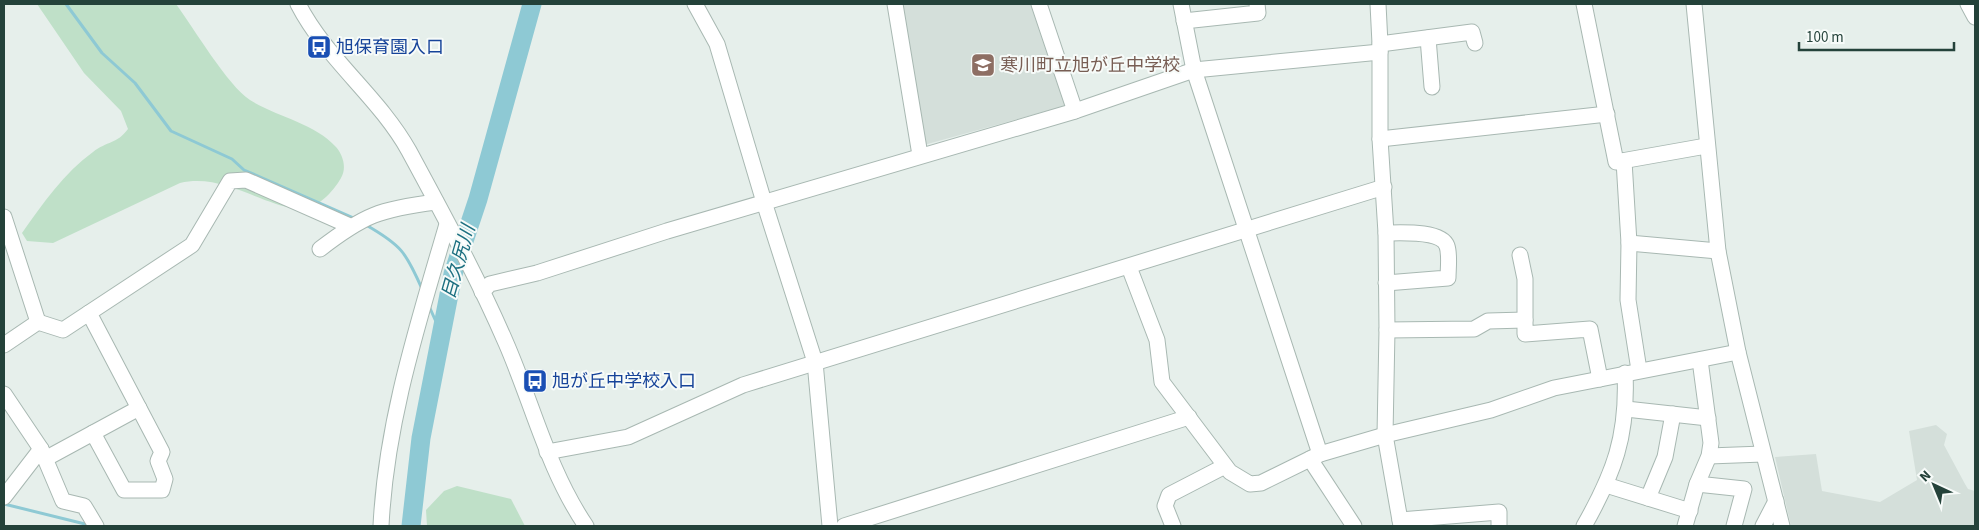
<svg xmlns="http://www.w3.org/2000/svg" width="1979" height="530" font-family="'Source Sans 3','Noto Sans JP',sans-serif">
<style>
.built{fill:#d4dfda}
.green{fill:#bfe0c8}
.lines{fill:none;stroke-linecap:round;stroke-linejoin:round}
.stream{stroke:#8ec9d4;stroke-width:3}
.river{stroke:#8ec9d4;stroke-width:19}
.minor-casing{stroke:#a8b8b2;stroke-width:17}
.minor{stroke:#fff;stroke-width:15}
.labels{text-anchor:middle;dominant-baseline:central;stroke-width:4;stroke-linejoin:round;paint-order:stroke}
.transit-label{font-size:18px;fill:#164399;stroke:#f7fbf9;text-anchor:start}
.education-label{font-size:18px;fill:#785e54;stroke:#f7fbf9;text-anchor:start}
.water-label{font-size:19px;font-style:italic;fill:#1c6f80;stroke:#f7fbf9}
</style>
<rect width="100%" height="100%" fill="#e6efeb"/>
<!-- built -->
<g class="built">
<path d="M 899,4 L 1034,4 L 1068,105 L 924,145 Z"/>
<path d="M 1936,425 L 1947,434 L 1944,445 L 1965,484 L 1968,489 L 1975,491 L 1975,526 L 1791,526 L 1775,457 L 1816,454 L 1822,491 L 1880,502 L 1917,480 L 1909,431 Z"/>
</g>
<!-- green -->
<g class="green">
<path d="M 37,4 L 176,4 C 193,27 228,86 250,100 C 277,117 315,123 336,147 C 343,155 347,168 341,178 C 333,192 316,211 297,209 C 258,203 221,173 180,183 L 53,243 L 27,241 L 22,233 C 43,203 64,173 93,152 C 107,141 117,144 128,129 L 121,111 L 84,73 Z"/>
<path d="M 457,486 L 511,499 L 525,526 L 427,526 L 426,510 L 444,491 Z"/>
</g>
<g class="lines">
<!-- stream -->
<g class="stream">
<path d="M 66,4 L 102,53 L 135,83 L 171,131 L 232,159 L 244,170 L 356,219"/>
<path d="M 366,225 C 401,245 406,252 422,289"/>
<path d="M 429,306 L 441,333"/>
<path d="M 4,504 L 85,524 L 87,526"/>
</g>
<!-- river -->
<path class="river" d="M 411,526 L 421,438 L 453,274 L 478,199 L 532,4"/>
<defs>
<g id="minor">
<path d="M 298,4 C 327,60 379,97 409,151 C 443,214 478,278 506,343 C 533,405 548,470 586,526"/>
<path d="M 695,4 L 717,44 L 764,202 L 815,362 L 830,526"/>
<path d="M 895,4 L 920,155"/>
<path d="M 1039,4 L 1075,111"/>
<path d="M 1181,4 L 1194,70 L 1320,454"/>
<path d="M 1378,4 L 1380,44 L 1380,139 L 1386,233 L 1387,330 L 1385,435 L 1401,526"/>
<path d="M 1584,4 L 1616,162 L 1706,146"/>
<path d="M 1694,4 L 1718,251 L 1738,352 L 1782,526"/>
<path d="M 1968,4 L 1975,17"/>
<path d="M 1184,21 L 1258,13 L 1257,4"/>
<path d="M 1428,38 L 1432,87"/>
<path d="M 1380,44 L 1472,32 L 1475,43"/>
<path d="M 1380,139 L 1607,114"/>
<path d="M 1624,161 L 1629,243 L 1628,300 L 1639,370"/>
<path d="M 4,217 L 38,322"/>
<path d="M 1386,233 C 1399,233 1441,230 1447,246 C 1450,255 1448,269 1448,278 L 1386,283"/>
<path d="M 1629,243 L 1718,251"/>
<path d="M 320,249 C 364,215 380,209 436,202"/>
<path d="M 1520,255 L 1525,279 L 1525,334 L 1590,329 L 1600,379"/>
<path d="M 1129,267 L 1157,340 L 1162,382 L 1230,472 L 1250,484 L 1261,483 L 1320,454 L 1385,435 L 1491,410 L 1554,388 L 1738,352"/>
<path d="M 482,292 L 490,284 L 537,273 L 667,231 L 1075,111 L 1194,70 L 1380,52"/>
<path d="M 89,313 L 162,452 L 158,461 L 165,479 L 162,490 L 124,490 L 93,433"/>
<path d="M 1387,330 L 1474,329 L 1488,321 L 1525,320"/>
<path d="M 4,345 L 38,322 L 63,330 L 192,245 L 230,181 L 246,180 L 350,226"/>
<path d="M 4,394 L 41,449 L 63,501 L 84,506 L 96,526"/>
<path d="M 1626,409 L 1708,418"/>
<path d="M 547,452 L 628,437 L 743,385 L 1384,187"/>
<path d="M 1709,456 L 1763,454"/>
<path d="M 45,459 L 139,408"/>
<path d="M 1310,459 L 1354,526"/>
<path d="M 1697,484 L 1744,489 L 1734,526"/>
<path d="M 1606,485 L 1690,511"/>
<path d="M 4,497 L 41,449"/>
<path d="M 1648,498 L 1665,457 L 1673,414"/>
<path d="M 1400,520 L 1499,512 L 1499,526"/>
<path d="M 381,526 C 386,422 418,324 447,224"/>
<path d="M 844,526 L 1189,417"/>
<path d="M 1173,526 L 1165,506 L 1169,495 L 1225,466"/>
<path d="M 1584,526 C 1614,473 1628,436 1625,373"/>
<path d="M 1685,526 L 1697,484 L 1709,456 L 1711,443 L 1700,360"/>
<path d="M 1763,526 L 1776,501"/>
</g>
</defs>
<!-- minor casing -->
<use href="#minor" class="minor-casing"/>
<!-- minor -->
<use href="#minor" class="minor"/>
</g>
<!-- icons -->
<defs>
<symbol id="bus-square" viewBox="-11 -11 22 22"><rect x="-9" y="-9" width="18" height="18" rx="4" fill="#1a4fb4" stroke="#f7fbf9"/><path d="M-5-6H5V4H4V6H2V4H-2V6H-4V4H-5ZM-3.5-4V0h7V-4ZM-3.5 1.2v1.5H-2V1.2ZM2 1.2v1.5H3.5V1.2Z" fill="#fff"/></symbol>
<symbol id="school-square" viewBox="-11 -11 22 22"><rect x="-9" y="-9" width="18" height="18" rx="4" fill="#8d6e63" stroke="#f7fbf9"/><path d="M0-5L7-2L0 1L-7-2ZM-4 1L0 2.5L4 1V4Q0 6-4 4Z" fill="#fff"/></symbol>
</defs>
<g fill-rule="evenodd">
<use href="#bus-square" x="305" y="33" width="28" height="28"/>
<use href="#school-square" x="969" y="51" width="28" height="28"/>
<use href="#bus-square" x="521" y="367" width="28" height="28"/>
</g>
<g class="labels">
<!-- transit labels -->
<g class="transit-label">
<text x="336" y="47">旭保育園入口</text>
<text x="552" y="381">旭が丘中学校入口</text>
</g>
<!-- education labels -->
<g class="education-label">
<text x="1000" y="65">寒川町立旭が丘中学校</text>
</g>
<!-- water labels -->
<g class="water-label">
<text transform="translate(459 262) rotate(-74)">目久尻川</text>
</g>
</g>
<!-- border -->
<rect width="1979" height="530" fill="none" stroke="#24423a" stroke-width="10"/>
<!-- north arrow -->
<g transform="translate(1934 485) rotate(316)" stroke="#f7fbf9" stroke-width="4" paint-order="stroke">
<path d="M0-4L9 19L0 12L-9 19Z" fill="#24423a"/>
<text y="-8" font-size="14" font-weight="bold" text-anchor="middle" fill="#24423a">N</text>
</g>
<!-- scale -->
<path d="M1799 42v8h155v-8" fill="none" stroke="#24423a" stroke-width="2.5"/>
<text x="1806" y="42" font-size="15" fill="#24423a" stroke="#f7fbf9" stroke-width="4" paint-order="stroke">100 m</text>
</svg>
